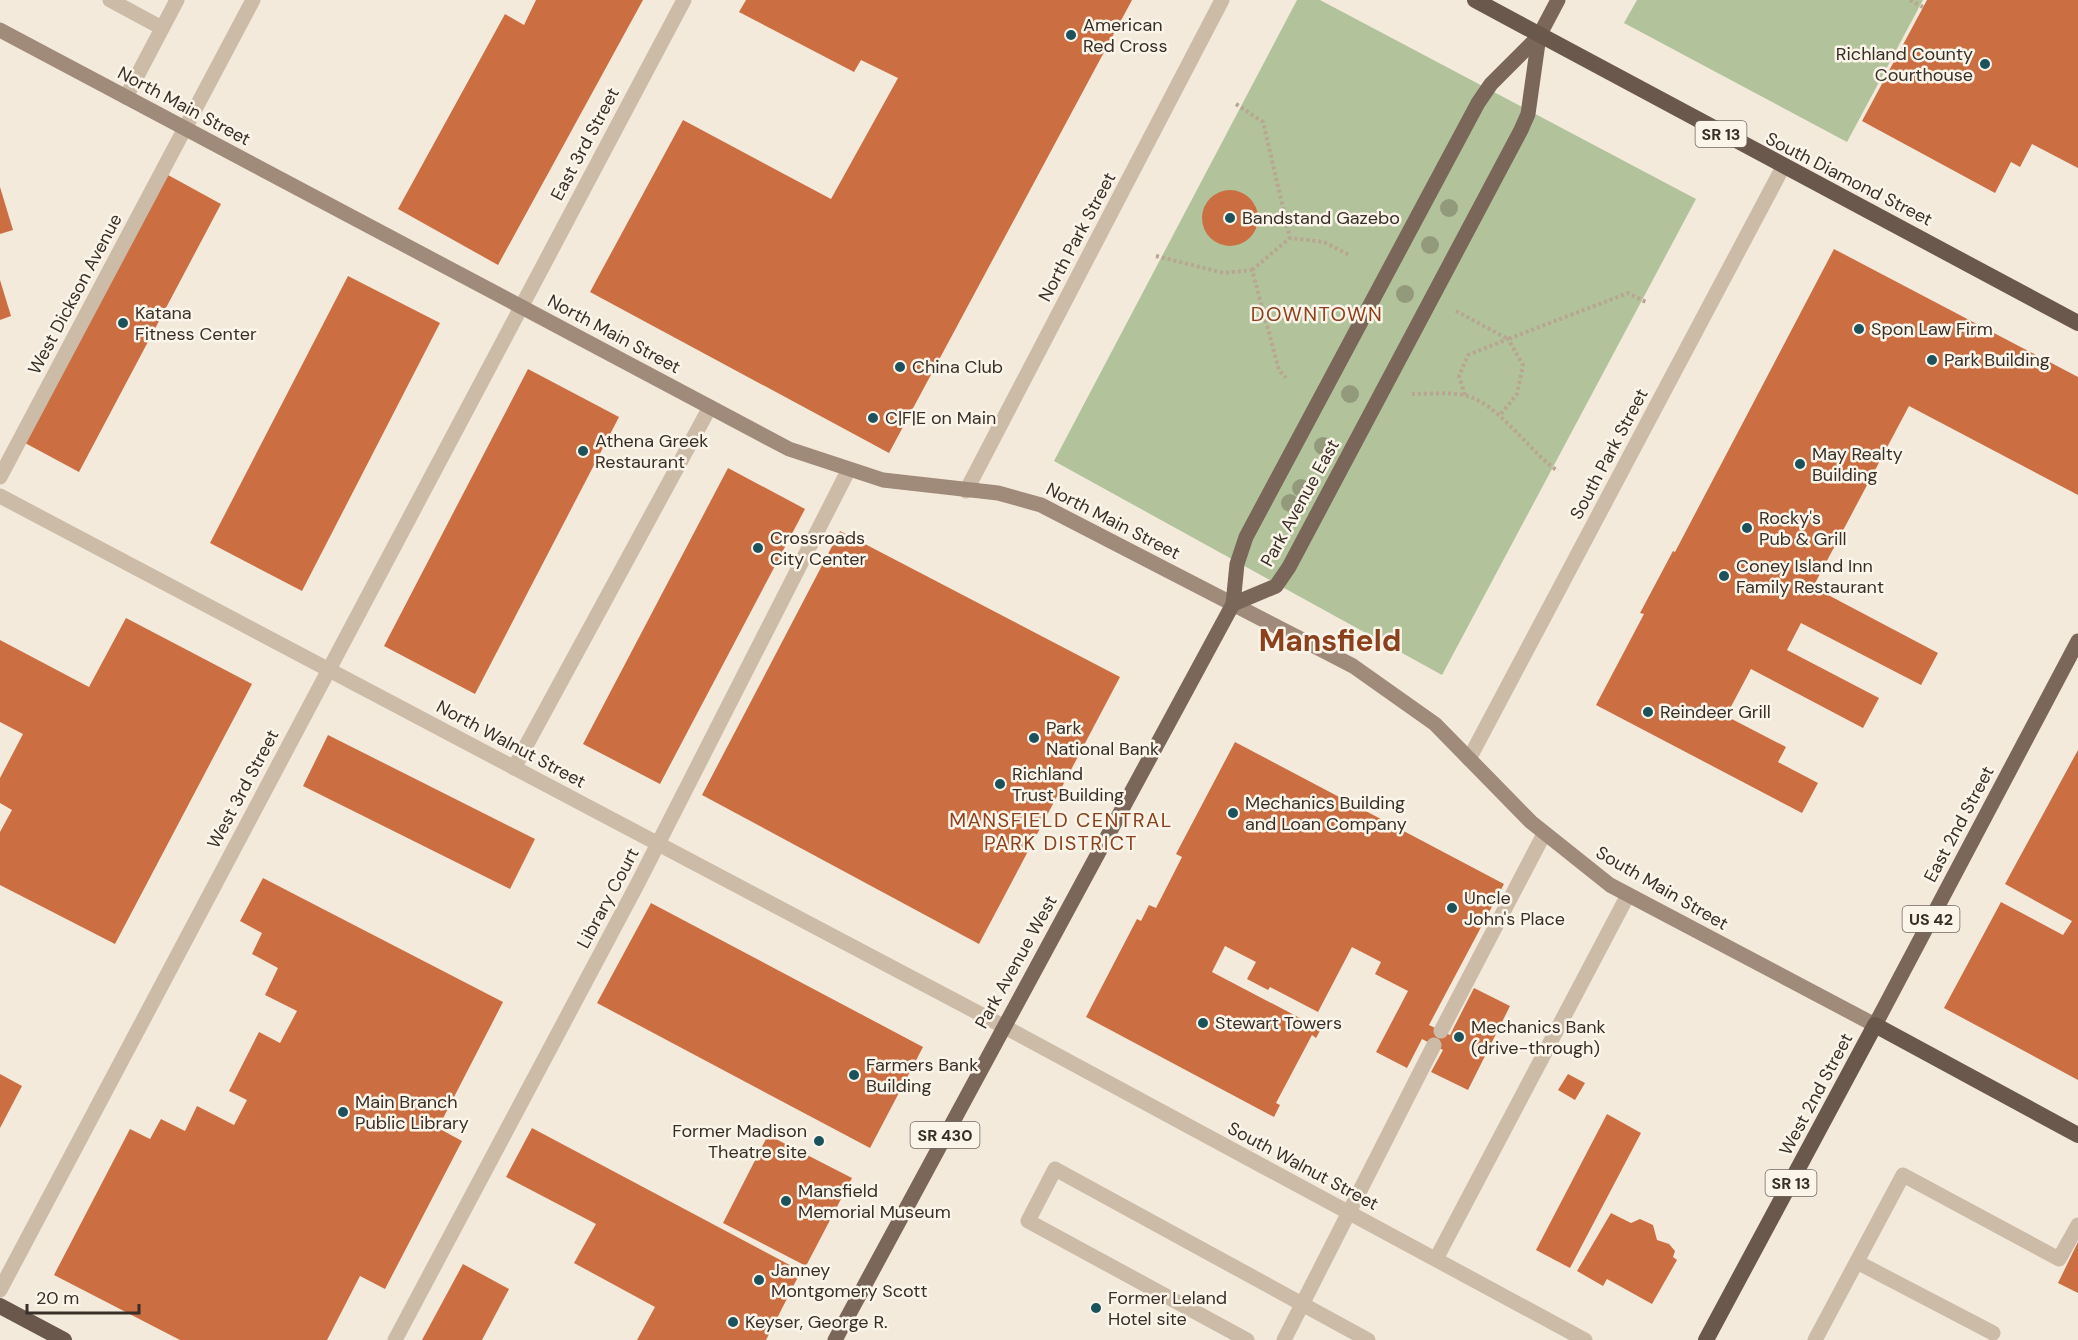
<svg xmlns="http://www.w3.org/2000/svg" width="2078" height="1340" font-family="'DM Sans',sans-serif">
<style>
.green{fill:#b2c39b}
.building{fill:#cb6f43}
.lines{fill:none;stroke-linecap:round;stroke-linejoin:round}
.path{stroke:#b8a592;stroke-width:4;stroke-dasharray:3 3;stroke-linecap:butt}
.service{stroke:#ccbba7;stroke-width:15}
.tertiary{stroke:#ccbba7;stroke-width:15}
.secondary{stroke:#a08a79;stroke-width:15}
.primary{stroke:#7b6759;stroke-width:15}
.trunk{stroke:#6a584c;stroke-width:16}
.tree{fill:#929a7b}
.poi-dot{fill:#1c525c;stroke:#fbf4e9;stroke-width:2}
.labels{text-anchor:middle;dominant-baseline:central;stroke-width:5;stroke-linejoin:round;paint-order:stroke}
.shield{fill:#fbf4e9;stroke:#726a62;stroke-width:1.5}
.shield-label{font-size:16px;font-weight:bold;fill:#382f28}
.poi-label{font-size:18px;fill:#382f28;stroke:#fbf4e9;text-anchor:start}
.street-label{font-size:18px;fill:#382f28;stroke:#fbf4e9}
.neighbourhood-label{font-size:20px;letter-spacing:1.5px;fill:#8b411e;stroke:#fbf4e9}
.town-label{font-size:30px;font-weight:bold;fill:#8b411e;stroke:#fbf4e9}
</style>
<rect width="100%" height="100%" fill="#f3eadc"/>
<!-- green -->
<g class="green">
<path d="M 1297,0 L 1320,0 L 1696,199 L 1442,675 L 1054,461 Z"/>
<path d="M 1637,0 L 1923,0 L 1847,142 L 1624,23 Z"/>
</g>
<!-- building -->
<g class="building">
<path d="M 536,0 L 643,0 L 498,265 L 398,209 L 505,14 L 524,25 Z"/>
<path d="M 746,0 L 1132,0 L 889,453 L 590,292 L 683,120 L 831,199 L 898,78 L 861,60 L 854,72 L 739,12 Z"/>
<path d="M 1927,0 L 2078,0 L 2078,168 L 2032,144 L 2020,167 L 2011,162 L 1995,193 L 1862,121 Z"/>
<path d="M 168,175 L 221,204 L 79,472 L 25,443 Z"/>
<path d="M 0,187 L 13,230 L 0,234 Z"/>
<circle cx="1230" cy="218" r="28"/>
<path d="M 1834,249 L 2078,377 L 2078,495 L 1909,406 L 1813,587 L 1938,653 L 1921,685 L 1801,623 L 1787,650 L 1879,698 L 1863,728 L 1751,669 L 1726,716 L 1786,747 L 1778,762 L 1818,783 L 1802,813 L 1596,705 L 1644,614 L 1640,613 L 1673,551 L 1675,552 Z"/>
<path d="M 348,276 L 440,323 L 302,591 L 210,543 Z"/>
<path d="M 0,280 L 11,316 L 0,320 Z"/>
<path d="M 528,369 L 619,417 L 475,694 L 384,646 Z"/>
<path d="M 728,468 L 805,509 L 660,784 L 583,744 Z"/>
<path d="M 840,531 L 1120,677 L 979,944 L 702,795 Z"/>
<path d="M 126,618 L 252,684 L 115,944 L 0,885 L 0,832 L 12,810 L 0,803 L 0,778 L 23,734 L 0,722 L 0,640 L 89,687 Z"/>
<path d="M 328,735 L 535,839 L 510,889 L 303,786 Z"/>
<path d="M 1235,742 L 1504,884 L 1429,1025 L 1450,1035 L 1474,988 L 1510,1006 L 1468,1090 L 1431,1072 L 1443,1050 L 1422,1039 L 1407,1068 L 1376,1052 L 1408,991 L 1375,974 L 1381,962 L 1352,947 L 1318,1012 L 1270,987 L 1268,990 L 1247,979 L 1256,962 L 1225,946 L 1212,972 L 1321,1029 L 1316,1038 L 1312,1035 L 1276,1103 L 1280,1105 L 1274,1117 L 1086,1017 L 1137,919 L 1141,921 L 1149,905 L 1156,908 L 1182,857 L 1176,854 Z"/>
<path d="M 2078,750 L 2078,1080 L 1944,1008 L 2001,902 L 2063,935 L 2072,921 L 2005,884 Z"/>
<path d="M 263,878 L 503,1002 L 438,1128 L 462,1141 L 385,1289 L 360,1276 L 327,1340 L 180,1340 L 54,1275 L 130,1129 L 150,1139 L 161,1119 L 185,1131 L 197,1106 L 234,1125 L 247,1100 L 229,1091 L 259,1032 L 280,1043 L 297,1011 L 265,995 L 278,968 L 252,954 L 262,933 L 240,921 Z"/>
<path d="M 651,903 L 923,1047 L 870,1148 L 597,1003 Z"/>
<path d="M 0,1074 L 22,1086 L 0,1128 Z"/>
<path d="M 1568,1074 L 1585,1083 L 1575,1100 L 1558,1090 Z"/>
<path d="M 1607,1114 L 1641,1133 L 1570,1268 L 1536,1250 Z"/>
<path d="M 532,1128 L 801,1271 L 766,1340 L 637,1340 L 655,1307 L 574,1263 L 596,1224 L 506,1177 Z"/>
<path d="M 768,1135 L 852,1178 L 806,1266 L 723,1223 Z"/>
<path d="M 1611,1213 L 1631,1223 L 1640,1219 L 1653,1225 L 1657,1240 L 1669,1244 L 1675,1251 L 1673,1257 L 1677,1260 L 1652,1304 L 1607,1279 L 1603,1286 L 1577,1271 Z"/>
<path d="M 2078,1242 L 2078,1293 L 2058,1283 Z"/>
<path d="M 463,1264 L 509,1289 L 482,1340 L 422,1340 Z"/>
</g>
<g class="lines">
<!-- path -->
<g class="path">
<path d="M 1910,0 L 1923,7"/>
<path d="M 1236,104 L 1263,122 L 1290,238 L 1324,242 L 1351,256"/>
<path d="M 1156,256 L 1224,273 L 1252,270 L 1279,370 L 1286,378"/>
<path d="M 1252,270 L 1290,238"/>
<path d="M 1456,311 L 1508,339 L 1628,293 L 1648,303"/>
<path d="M 1412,394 C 1429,394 1448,392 1464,395 C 1499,403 1528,451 1558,471"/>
<path d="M 1465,395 L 1459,376 L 1468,355 L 1508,339 L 1523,365 L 1517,394 L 1500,415"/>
</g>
<!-- service -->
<g class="service">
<path d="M 110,0 L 162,28"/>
<path d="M 126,97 L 177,0"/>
<path d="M 0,477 L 253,0"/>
<path d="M 966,491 L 1222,0"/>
<path d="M 1469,759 L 1783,167"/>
<path d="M 514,768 L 710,407"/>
<path d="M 1441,1031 L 1544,834"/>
<path d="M 1436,1259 L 1628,895"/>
<path d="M 1857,1262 L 1993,1333"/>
<path d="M 395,1340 L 638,883 L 848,471"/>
<path d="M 1247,1340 L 1028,1221 L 1055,1169 L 1368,1340"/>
<path d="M 1284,1340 L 1434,1045"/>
<path d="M 1815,1340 L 1903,1175 L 2059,1259 L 2078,1225"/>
</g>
<!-- tertiary -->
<g class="tertiary">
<path d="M 0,496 L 1003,1026 L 1585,1340"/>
<path d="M 0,1290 L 684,0"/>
</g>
<!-- secondary -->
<path class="secondary" d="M 0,30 L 789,449 L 883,480 L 998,493 L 1041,505 L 1353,666 L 1435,724 L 1531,822 L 1610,885 L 1875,1025"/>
<!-- primary -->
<g class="primary">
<path d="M 1233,604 L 1276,586 L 1289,567 L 1521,130 L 1528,114 L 1539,36"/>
<path d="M 1875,1025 L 2078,641"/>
<path d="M 835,1340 L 1233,604 L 1237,564 L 1246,537 L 1478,103 L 1491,84 L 1539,36 L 1558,0"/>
</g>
<!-- trunk -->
<g class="trunk">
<path d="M 1475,0 L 2078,323"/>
<path d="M 0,1306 L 64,1340"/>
<path d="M 1706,1340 L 1875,1025 L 2078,1135"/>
</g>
</g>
<!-- trees -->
<g class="tree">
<circle cx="1449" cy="208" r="9"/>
<circle cx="1430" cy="245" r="9"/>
<circle cx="1405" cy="294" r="9"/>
<circle cx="1350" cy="394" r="9"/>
<circle cx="1323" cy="446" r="9"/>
<circle cx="1301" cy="488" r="9"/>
<circle cx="1290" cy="503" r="9"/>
</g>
<!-- markers -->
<g class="poi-dot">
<circle cx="1071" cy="35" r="6"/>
<circle cx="1985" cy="64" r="6"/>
<circle cx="1230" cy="218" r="6"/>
<circle cx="123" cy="323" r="6"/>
<circle cx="1859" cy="329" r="6"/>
<circle cx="1932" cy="360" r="6"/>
<circle cx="900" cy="367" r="6"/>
<circle cx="873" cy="418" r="6"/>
<circle cx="583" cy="451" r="6"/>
<circle cx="1800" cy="464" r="6"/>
<circle cx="1747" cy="528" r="6"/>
<circle cx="758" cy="548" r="6"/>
<circle cx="1724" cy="576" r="6"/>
<circle cx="1648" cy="712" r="6"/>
<circle cx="1034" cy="738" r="6"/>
<circle cx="1000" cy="784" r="6"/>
<circle cx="1233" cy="813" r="6"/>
<circle cx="1452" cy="908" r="6"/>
<circle cx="1203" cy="1023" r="6"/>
<circle cx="1459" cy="1037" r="6"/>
<circle cx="854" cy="1075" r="6"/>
<circle cx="343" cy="1112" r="6"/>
<circle cx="819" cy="1141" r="6"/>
<circle cx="786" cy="1201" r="6"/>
<circle cx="759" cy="1280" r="6"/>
<circle cx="1096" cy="1308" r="6"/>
<circle cx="733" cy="1322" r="6"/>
</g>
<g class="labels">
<!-- shield labels -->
<g class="shield">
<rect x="1695.5" y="121" width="51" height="26" rx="4.5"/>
<rect x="1902.5" y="906" width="57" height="26" rx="4.5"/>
<rect x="910.5" y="1122" width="69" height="26" rx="4.5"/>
<rect x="1765.5" y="1170" width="51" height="26" rx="4.5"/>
</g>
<g class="shield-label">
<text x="1721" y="134">SR 13</text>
<text x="1931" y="919">US 42</text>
<text x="945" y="1135">SR 430</text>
<text x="1791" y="1183">SR 13</text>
</g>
<!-- poi labels -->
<g class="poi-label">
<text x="1083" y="25">American<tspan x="1083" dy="21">Red Cross</tspan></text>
<text x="1973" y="54" text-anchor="end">Richland County<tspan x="1973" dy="21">Courthouse</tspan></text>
<text x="1242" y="218">Bandstand Gazebo</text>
<text x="135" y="313">Katana<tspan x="135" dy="21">Fitness Center</tspan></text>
<text x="1871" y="329">Spon Law Firm</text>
<text x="1944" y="360">Park Building</text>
<text x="912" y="367">China Club</text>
<text x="885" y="418">C|F|E on Main</text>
<text x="595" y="441">Athena Greek<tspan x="595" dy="21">Restaurant</tspan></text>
<text x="1812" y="454">May Realty<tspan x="1812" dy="21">Building</tspan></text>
<text x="1759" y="518">Rocky's<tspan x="1759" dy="21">Pub &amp; Grill</tspan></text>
<text x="770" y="538">Crossroads<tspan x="770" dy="21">City Center</tspan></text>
<text x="1736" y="566">Coney Island Inn<tspan x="1736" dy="21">Family Restaurant</tspan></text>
<text x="1660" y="712">Reindeer Grill</text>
<text x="1046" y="728">Park<tspan x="1046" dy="21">National Bank</tspan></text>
<text x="1012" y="774">Richland<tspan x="1012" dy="21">Trust Building</tspan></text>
<text x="1245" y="803">Mechanics Building<tspan x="1245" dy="21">and Loan Company</tspan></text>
<text x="1464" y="898">Uncle<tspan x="1464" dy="21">John's Place</tspan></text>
<text x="1215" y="1023">Stewart Towers</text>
<text x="1471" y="1027">Mechanics Bank<tspan x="1471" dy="21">(drive-through)</tspan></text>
<text x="866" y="1065">Farmers Bank<tspan x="866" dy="21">Building</tspan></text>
<text x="355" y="1102">Main Branch<tspan x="355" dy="21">Public Library</tspan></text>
<text x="807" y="1131" text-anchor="end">Former Madison<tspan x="807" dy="21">Theatre site</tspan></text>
<text x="798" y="1191">Mansfield<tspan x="798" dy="21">Memorial Museum</tspan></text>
<text x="771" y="1270">Janney<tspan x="771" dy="21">Montgomery Scott</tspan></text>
<text x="1108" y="1298">Former Leland<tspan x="1108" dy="21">Hotel site</tspan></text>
<text x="745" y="1322">Keyser, George R.</text>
</g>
<!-- street labels -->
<g class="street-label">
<text transform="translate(184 106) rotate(28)">North Main Street</text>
<text transform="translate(585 144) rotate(-62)">East 3rd Street</text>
<text transform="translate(1849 179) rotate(27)">South Diamond Street</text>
<text transform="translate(1077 237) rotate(-62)">North Park Street</text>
<text transform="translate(75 294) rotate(-62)">West Dickson Avenue</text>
<text transform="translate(614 334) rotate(28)">North Main Street</text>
<text transform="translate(1609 454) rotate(-62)">South Park Street</text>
<text transform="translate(1300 503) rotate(-61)">Park Avenue East</text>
<text transform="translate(1113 521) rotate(27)">North Main Street</text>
<text transform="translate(511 744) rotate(28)">North Walnut Street</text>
<text transform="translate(243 789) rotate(-62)">West 3rd Street</text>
<text transform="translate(1959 824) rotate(-62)">East 2nd Street</text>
<text transform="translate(1662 888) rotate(30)">South Main Street</text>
<text transform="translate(608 898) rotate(-62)">Library Court</text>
<text transform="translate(1016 962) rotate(-61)">Park Avenue West</text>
<text transform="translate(1816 1094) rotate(-62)">West 2nd Street</text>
<text transform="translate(1303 1166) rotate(28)">South Walnut Street</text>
</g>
<!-- neighbourhood labels -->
<g class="neighbourhood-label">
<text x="1317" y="314">DOWNTOWN</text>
<text x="1061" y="820">MANSFIELD CENTRAL<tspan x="1061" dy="23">PARK DISTRICT</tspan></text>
</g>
<!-- town labels -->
<g class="town-label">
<text x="1330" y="640">Mansfield</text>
</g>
</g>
<!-- scale -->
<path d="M27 1304v9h112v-9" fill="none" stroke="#382f28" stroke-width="3"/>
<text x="36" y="1304" font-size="18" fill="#382f28" stroke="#fbf4e9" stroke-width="4.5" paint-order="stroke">20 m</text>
</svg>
